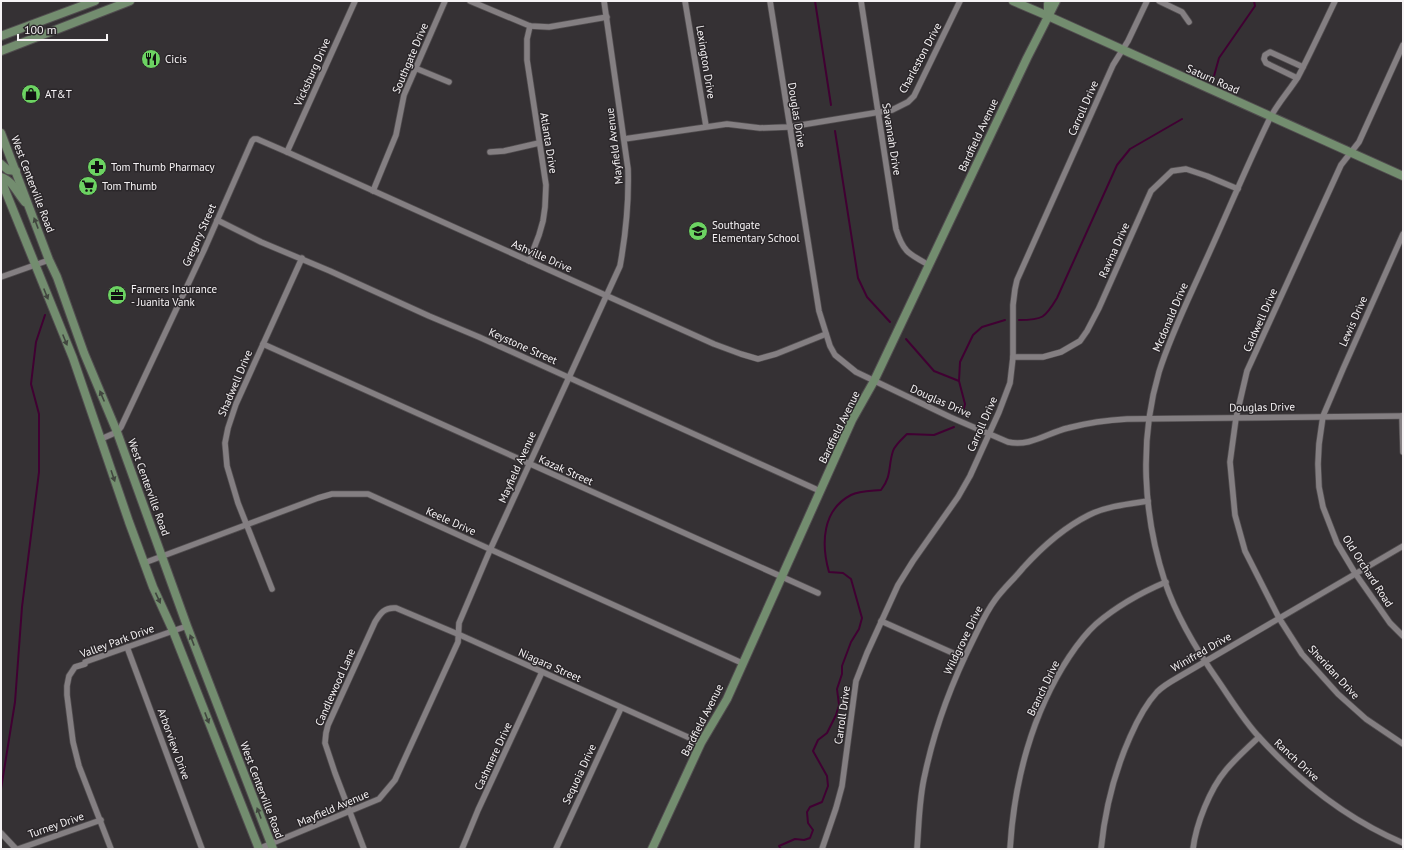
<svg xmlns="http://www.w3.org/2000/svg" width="1404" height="850" font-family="'PT Sans',sans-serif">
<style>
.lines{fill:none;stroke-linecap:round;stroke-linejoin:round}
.stream{stroke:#400032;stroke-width:2}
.street-casing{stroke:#514d4f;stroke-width:7}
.secondary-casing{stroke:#514d4f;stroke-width:10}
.street{stroke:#847f82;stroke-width:5.5}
.secondary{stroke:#738d6f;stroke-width:8}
.oneway{fill:#41463f}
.labels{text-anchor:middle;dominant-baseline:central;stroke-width:3;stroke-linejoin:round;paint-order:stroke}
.street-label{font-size:11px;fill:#f6f3f5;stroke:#2b272a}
.poi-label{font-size:11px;fill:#f6f3f5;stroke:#2b272a;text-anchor:start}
</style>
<rect width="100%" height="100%" fill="#353134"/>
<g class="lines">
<!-- stream -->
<g class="stream">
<path d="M 815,1 L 831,105"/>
<path d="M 1214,76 L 1219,58 L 1255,6 L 1254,1"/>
<path d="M 835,131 L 858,278 L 867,297 L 890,322"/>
<path d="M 1019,320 C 1043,320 1045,318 1057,298 L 1117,165 L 1130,149 L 1182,119"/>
<path d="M 906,339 L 934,371 L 959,381"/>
<path d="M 963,413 L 965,404 L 959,381 L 960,362 L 973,335 L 982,327 L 1005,320"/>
<path d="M 1,789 L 15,702 L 22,607 L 39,472 L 39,414 L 31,384 L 36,342 L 45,315"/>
<path d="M 781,849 L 779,846 L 795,839 L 804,840 L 810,838 L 813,830 L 808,823 L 807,812 L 810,807 L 822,802 L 828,786 L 827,776 L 813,751 L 818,740 L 827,733 L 836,715 L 839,705 L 837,689 L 842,674 L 842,666 L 851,642 L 859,629 L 862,618 L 851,579 L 843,573 L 829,572 C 821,544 822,510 851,495 C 859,491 872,491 881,490 C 892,476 888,466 893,451 C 895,445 902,439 907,434 L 934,435 L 954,427"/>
</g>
<defs>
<g id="street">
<path d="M 470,1 L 530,26 L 549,27 L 607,17"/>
<path d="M 685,1 L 706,126"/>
<path d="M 770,1 L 819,311 L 830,346 L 835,355 L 856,372 L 950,417 L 1008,442 C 1030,447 1047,433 1068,428 C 1087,423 1107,420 1127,419 L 1403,416"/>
<path d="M 861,1 L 896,229 C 903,252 909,254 929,265"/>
<path d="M 1159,1 L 1182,12 L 1189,22"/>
<path d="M 1335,1 C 1323,26 1311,52 1298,77 C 1289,91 1278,103 1270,118 C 1247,165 1227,214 1205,262 C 1189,298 1171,334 1159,372 C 1139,440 1143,515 1165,582 C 1177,618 1198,652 1219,682 C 1232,701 1244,721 1260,738 C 1300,782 1349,820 1403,843"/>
<path d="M 1403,45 L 1359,142 L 1341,165 L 1247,371 L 1236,418 L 1230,462 L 1235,515 L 1245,551 L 1279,618 L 1302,654 L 1338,694 L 1366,719 L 1403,744"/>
<path d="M 415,68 L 449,82"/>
<path d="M 1297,78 L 1266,63 L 1264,59 L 1265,55 L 1270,52 L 1303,67"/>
<path d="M 624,139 L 727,124 L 760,128 L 789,127 L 892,110 L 908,102 L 914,96 L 960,1"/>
<path d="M 287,152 L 355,1"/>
<path d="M 490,152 L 504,151 L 539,143"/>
<path d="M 373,191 L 396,135 L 404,95 L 445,1"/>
<path d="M 217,220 L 261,242 L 330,271 L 429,316 L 479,337 L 820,491"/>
<path d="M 1403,234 L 1343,369 L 1323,416 L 1319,444 L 1318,464 L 1319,487 L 1323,507 L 1337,543 L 1355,573 L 1390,623 L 1403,636"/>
<path d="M 529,261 L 539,235 L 543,221 L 545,207 L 546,185 L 527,60 L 527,39 L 530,26"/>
<path d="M 1,277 L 49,260"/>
<path d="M 263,344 L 818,593"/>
<path d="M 1013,357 L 1043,357 L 1061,352 L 1080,341 L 1087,331 L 1099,308 L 1151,191 L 1172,171 L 1186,169 L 1207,176 L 1238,189"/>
<path d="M 1402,416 L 1403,452"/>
<path d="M 101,439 L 117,432 L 121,427 L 205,248 L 252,141 L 254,139 L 257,139 L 287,152 L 714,344 L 741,354 L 758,359 L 776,354 L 826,334"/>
<path d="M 144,563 L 318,498 L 332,494 L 368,494 L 742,663"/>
<path d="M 272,589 L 238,503 L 227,466 L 225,443 L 228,428 L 236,404 L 302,258"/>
<path d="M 881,621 L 964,658"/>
<path d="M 127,647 L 202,849"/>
<path d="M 1,833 L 16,849"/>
<path d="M 18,849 L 101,820"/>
<path d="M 111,849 L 79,766 L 73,742 L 67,695 L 67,686 L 69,676 L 75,667 L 85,664 L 85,662 L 187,626"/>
<path d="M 258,849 L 379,799 L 395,780 L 458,642 L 459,623 L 490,550 L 620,266 C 626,233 629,203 628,169 L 604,1"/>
<path d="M 364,849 L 335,773 L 325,743 L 326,733 L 328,725 L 375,622 C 380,614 384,607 396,608 L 460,635 L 701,743"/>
<path d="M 462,849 L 478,810 L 542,672"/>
<path d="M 556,849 L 621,708"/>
<path d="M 822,849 L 836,808 L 842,786 L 856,681 L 867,653 L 898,585 L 913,561 L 958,497 L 970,476 L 999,412 L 1010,383 L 1013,357 L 1013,305 L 1015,289 L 1017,280 L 1113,65 L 1128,41 L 1147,1"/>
<path d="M 917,849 C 919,824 919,798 925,774 C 935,727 952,682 973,640 C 980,626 986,612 995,600 C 1003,589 1014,579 1023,568 C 1042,547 1063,528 1089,515 C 1107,506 1128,504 1148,501"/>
<path d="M 1010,849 C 1014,782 1032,713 1069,657 C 1077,645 1085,634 1096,624 C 1117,606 1140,593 1166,582"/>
<path d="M 1101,849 C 1105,809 1114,773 1130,737 C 1137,721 1145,705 1157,692 C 1163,686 1170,682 1177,678 L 1403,546"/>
<path d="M 1193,849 C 1196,824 1210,789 1226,770 C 1236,758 1247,748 1259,737"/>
</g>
<g id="secondary">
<path d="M 1013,1 L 1048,16 L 1403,176"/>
<path d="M 1048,16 L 1048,4 L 1049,1"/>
<path d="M 1,36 L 95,1"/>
<path d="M 1,51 L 130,1"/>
<path d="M 1,133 L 49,260 L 57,277 L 84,353 L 117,432 L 187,626 L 273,849"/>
<path d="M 1,164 L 8,170 L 16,171"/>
<path d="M 1,177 C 13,181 17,193 25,202"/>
<path d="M 1,180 L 73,358 L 129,522 L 153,587 L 173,631 L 259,849"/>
<path d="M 652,849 L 701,743 L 727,699 L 852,420 L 874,381 L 1027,58 L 1056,1"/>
</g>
</defs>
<!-- street casing -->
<use href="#street" class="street-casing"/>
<!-- secondary casing -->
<use href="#secondary" class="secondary-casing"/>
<!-- street -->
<use href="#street" class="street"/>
<!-- secondary -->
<use href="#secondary" class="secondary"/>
</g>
<!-- one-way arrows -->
<defs><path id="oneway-solid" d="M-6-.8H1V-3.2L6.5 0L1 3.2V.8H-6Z"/></defs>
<g class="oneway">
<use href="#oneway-solid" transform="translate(36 223) rotate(-111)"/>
<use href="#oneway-solid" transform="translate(46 294) rotate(68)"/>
<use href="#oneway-solid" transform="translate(65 340) rotate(68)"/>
<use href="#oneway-solid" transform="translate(102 396) rotate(-113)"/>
<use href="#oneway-solid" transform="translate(113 476) rotate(71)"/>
<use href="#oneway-solid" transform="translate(158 598) rotate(65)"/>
<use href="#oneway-solid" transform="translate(192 640) rotate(-111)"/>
<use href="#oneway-solid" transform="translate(207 718) rotate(69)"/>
<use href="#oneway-solid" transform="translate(259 813) rotate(-111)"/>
</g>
<!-- icons -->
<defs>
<symbol id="restaurant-disc" viewBox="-11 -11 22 22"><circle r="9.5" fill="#6cd362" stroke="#2b272a"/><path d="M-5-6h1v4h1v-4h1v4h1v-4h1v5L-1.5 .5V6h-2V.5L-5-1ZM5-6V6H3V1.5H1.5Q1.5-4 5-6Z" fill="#111"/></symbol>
<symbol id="shop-disc" viewBox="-11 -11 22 22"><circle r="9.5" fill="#6cd362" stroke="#2b272a"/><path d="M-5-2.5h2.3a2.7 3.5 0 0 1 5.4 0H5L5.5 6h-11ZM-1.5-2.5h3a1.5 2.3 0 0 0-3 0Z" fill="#111"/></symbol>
<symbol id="pharmacy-disc" viewBox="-11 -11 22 22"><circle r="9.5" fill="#6cd362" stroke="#2b272a"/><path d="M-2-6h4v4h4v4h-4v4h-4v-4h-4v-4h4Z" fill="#111"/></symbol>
<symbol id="supermarket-disc" viewBox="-11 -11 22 22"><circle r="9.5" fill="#6cd362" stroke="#2b272a"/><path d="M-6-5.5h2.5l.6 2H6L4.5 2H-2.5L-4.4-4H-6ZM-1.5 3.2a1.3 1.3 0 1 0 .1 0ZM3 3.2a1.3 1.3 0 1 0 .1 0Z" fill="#111"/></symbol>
<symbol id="school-disc" viewBox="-11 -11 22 22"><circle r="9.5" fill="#6cd362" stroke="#2b272a"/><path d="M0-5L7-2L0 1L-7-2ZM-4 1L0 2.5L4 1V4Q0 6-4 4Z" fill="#111"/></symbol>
<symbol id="office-disc" viewBox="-11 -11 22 22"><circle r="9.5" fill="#6cd362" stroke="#2b272a"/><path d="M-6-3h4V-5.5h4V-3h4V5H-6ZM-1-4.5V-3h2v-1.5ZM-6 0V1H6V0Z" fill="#111"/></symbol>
</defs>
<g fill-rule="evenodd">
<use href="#restaurant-disc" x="140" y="48" width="22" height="22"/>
<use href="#shop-disc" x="20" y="83" width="22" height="22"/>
<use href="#pharmacy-disc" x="86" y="156" width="22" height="22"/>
<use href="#supermarket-disc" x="77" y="175" width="22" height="22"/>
<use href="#school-disc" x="687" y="220" width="22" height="22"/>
<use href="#office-disc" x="106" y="284" width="22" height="22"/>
</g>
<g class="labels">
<!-- street labels -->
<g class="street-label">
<text transform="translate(410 58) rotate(-67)">Southgate Drive</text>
<text transform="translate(920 58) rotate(-62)">Charleston Drive</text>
<text transform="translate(706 62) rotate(81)">Lexington Drive</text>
<text transform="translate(312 72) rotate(-66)">Vicksburg Drive</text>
<text transform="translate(1213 79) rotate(24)">Saturn Road</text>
<text transform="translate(1083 108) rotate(-66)">Carroll Drive</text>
<text transform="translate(797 115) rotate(81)">Douglas Drive</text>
<text transform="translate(978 135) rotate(-65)">Bardfield Avenue</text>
<text transform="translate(892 139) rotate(81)">Savannah Drive</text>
<text transform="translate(549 143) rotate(81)">Atlanta Drive</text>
<text transform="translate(614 146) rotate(-97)">Mayfield Avenue</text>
<text transform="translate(33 184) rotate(69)">West Centerville Road</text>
<text transform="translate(199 235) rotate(-66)">Gregory Street</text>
<text transform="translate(1114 250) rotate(-66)">Ravina Drive</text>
<text transform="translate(542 256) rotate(24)">Ashville Drive</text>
<text transform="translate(1170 317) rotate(-67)">Mcdonald Drive</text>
<text transform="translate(1260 320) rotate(-66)">Caldwell Drive</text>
<text transform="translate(1353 321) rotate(-66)">Lewis Drive</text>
<text transform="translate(523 346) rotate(24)">Keystone Street</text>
<text transform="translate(235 383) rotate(-67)">Shadwell Drive</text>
<text transform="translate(941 401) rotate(24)">Douglas Drive</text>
<text transform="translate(1262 407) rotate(-1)">Douglas Drive</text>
<text transform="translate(982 424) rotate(-66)">Carroll Drive</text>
<text transform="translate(839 427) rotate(-64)">Bardfield Avenue</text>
<text transform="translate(517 467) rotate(-66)">Mayfield Avenue</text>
<text transform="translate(566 470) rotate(24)">Kazak Street</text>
<text transform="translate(149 487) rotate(70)">West Centerville Road</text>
<text transform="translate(451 521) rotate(24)">Keele Drive</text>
<text transform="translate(1368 571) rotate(57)">Old Orchard Road</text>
<text transform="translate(963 640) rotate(-64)">Wildgrove Drive</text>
<text transform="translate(117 641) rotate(-20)">Valley Park Drive</text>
<text transform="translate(1201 652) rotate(-30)">Winifred Drive</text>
<text transform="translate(550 665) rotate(24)">Niagara Street</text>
<text transform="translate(1334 672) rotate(47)">Sheridan Drive</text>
<text transform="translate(335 687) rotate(-66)">Candlewood Lane</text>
<text transform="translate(1043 688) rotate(-64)">Branch Drive</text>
<text transform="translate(842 715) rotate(-82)">Carroll Drive</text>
<text transform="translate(702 720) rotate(-63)">Bardfield Avenue</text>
<text transform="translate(174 744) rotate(70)">Arborview Drive</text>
<text transform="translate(493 756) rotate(-65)">Cashmere Drive</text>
<text transform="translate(1297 760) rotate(43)">Ranch Drive</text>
<text transform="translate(579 774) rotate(-65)">Sequoia Drive</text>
<text transform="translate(262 790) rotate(69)">West Centerville Road</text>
<text transform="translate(333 808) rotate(-23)">Mayfield Avenue</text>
<text transform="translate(56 825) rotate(-19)">Turney Drive</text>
</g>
<!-- poi labels -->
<g class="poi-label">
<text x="165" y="59">Cicis</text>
<text x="45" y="94">AT&amp;T</text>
<text x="111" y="167">Tom Thumb Pharmacy</text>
<text x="102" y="186">Tom Thumb</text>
<text x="712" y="225">Southgate<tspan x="712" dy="13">Elementary School</tspan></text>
<text x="131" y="289">Farmers Insurance<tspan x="131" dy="13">- Juanita Vank</tspan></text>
</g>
</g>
<!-- border -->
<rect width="1404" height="850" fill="none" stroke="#f6f3f5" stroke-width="4"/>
<!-- scale -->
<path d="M18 34v6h89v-6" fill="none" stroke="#f6f3f5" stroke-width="2"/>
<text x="24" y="34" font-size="12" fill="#f6f3f5" stroke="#2b272a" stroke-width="3" paint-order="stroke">100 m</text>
</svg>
